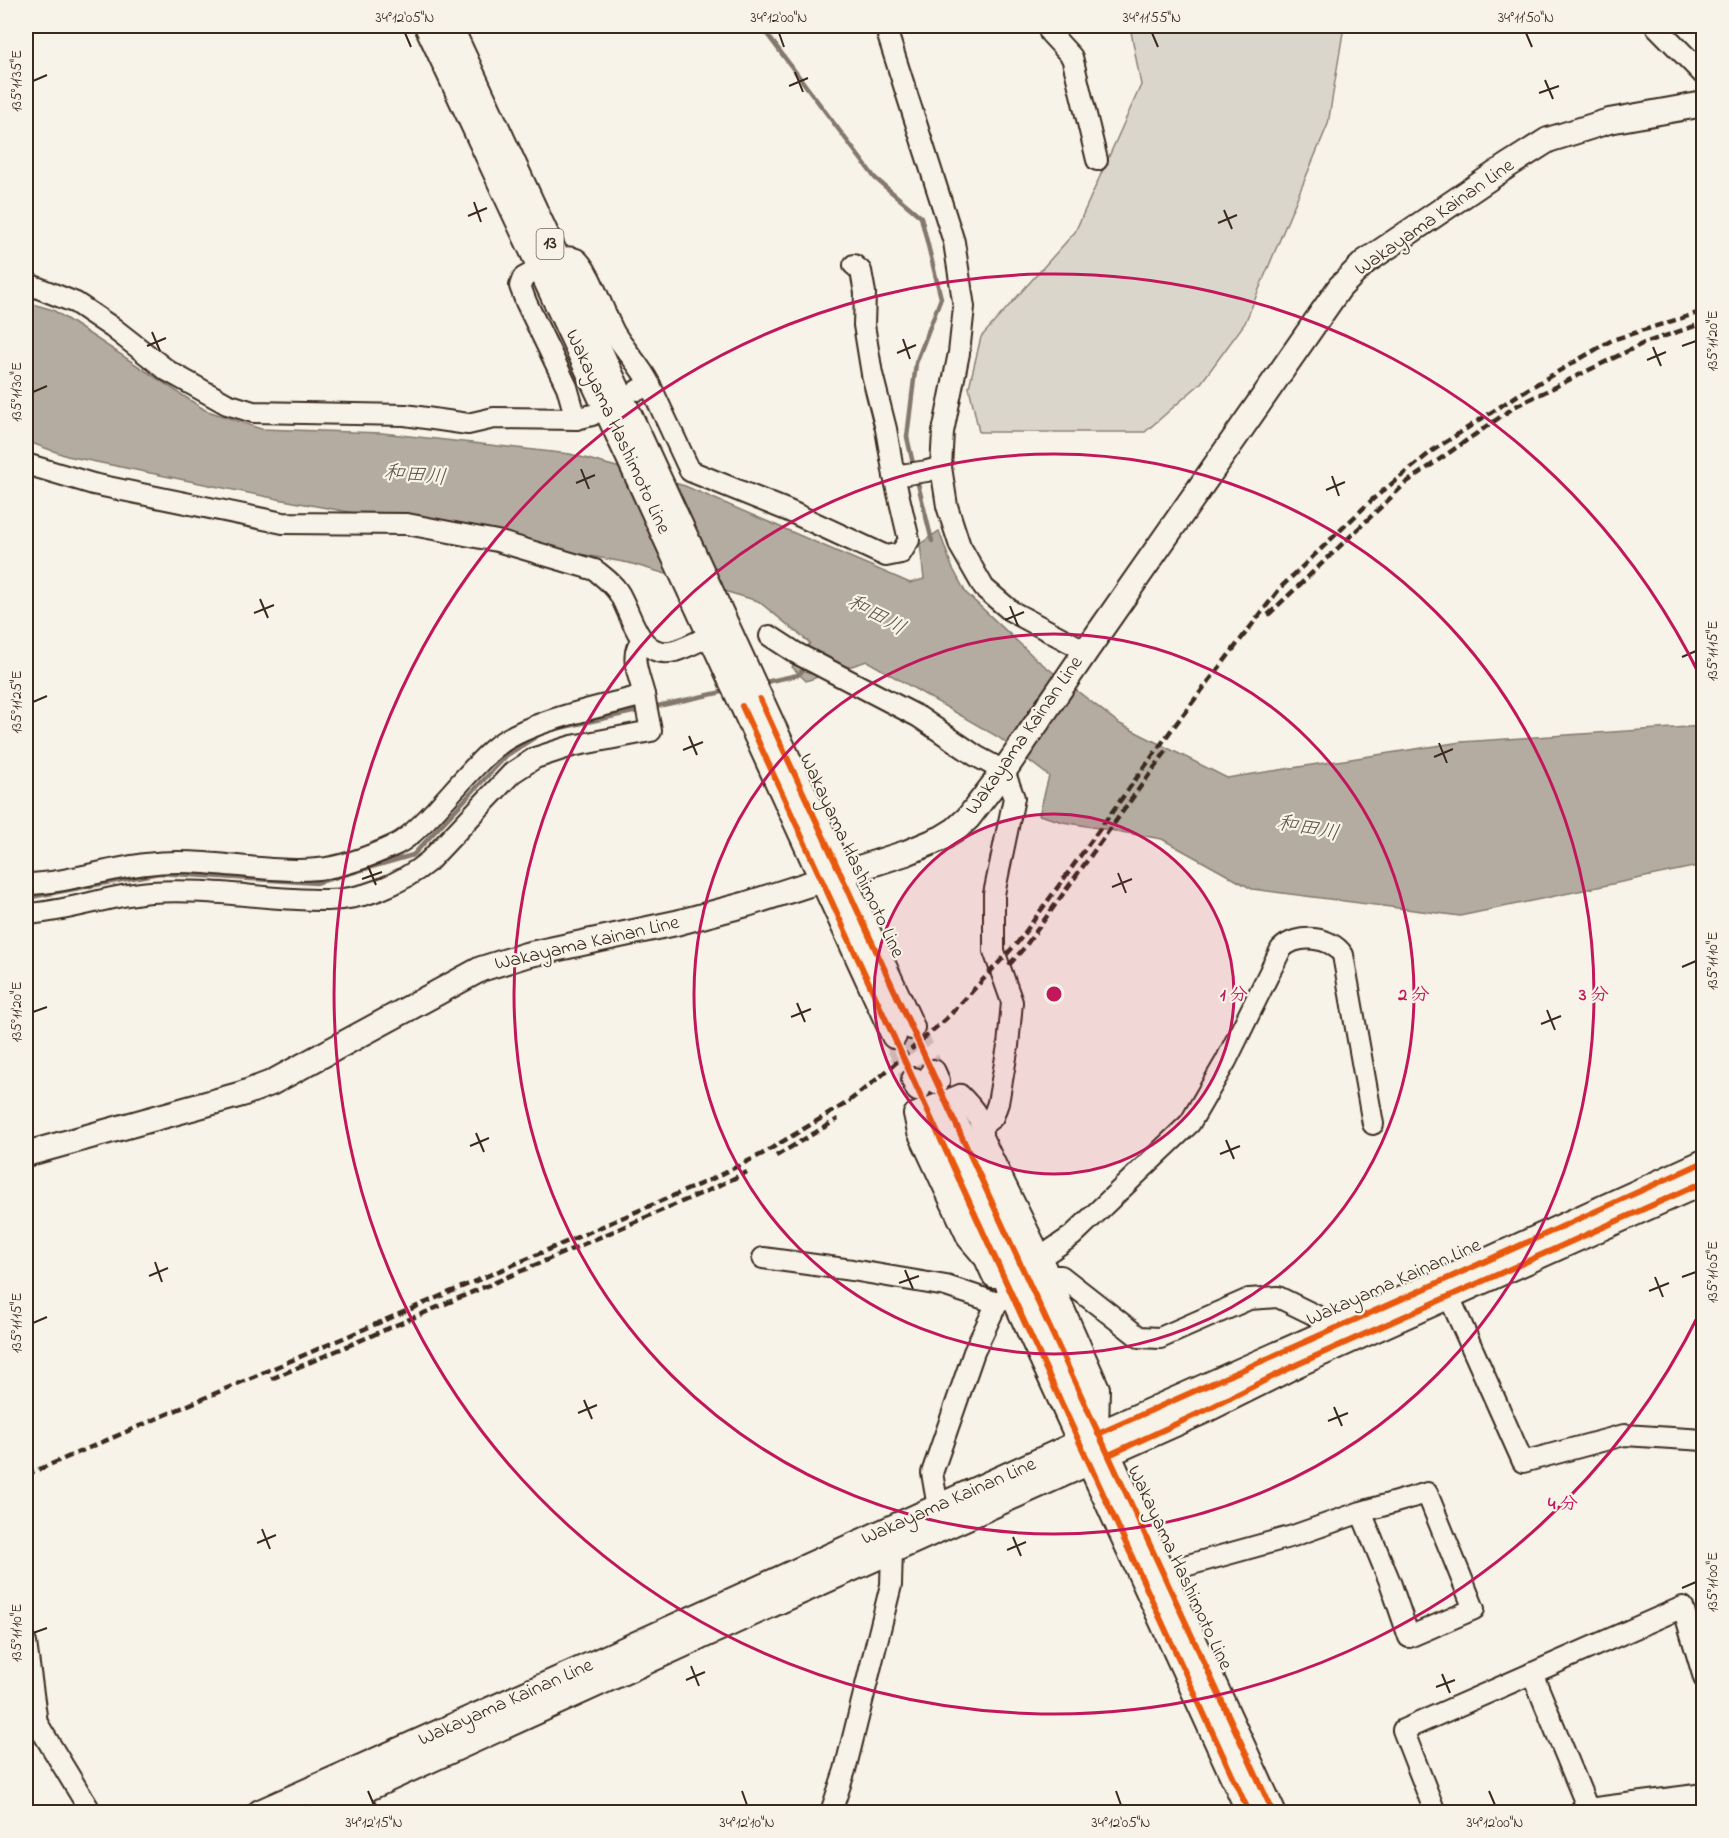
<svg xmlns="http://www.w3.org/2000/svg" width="1729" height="1838" font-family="'Indie Flower','Klee One',sans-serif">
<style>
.green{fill:#dbd6cb;stroke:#8b8074;stroke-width:1.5}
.water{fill:#b4aca0;stroke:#84786c;stroke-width:1.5}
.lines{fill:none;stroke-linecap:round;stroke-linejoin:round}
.stream{stroke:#84786c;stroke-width:4.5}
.major-tunnel{stroke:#d1cbc0;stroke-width:24;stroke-dasharray:24 12;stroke-linecap:butt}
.minor-casing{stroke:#3b2a1e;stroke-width:24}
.major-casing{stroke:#3b2a1e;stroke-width:28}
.minor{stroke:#f7f3e8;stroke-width:20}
.major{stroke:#f7f3e8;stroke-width:24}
.rail{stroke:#3b2a1e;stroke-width:4.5;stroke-dasharray:9 4.5;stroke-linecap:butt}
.cycleway-casing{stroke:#f7f3e8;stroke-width:10}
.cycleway{stroke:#e8590c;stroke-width:6}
.ticks{fill:none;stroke:#3b2a1e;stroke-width:2}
.ring{fill:none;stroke:#c2185b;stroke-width:3}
.labels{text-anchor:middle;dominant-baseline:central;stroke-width:4.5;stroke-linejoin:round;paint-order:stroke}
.shield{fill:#f7f3e8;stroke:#73665b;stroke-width:1.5}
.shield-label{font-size:18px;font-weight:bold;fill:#3b2a1e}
.street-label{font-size:20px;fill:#3b2a1e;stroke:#f7f3e8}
.water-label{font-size:21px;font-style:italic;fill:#5f5145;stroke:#f7f3e8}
.centre{fill:#c2185b;stroke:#f7f3e8;stroke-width:3}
.ring-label{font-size:18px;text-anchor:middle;font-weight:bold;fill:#c2185b;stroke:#f7f3e8;stroke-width:4.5;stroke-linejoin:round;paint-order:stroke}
.neatline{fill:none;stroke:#3b2a1e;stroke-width:2}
.ticks-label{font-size:15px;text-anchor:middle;fill:#3b2a1e}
</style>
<rect width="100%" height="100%" fill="#f7f3e8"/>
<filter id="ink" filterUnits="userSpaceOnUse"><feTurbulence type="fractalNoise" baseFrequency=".0167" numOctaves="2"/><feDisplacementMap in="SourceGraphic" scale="12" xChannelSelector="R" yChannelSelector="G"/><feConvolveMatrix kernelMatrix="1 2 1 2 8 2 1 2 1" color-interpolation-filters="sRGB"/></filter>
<g filter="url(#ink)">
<!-- green -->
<path class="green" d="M 1130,26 L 1344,26 L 1328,124 L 1245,323 L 1201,383 L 1145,432 L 979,432 L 969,387 L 981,337 L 1075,232 L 1141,85 Z"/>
<!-- water -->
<path class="water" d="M 26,302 L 53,310 L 205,410 L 261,429 L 382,433 L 570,454 L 685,486 L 910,583 L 924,579 L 920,544 L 939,531 L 952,567 L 966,593 L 1036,659 L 1120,724 L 1227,778 L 1461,742 L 1703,726 L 1703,865 L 1460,916 L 1252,889 L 1162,839 L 1063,822 L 1039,815 L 1049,776 L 998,737 L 867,661 L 806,681 L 792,667 L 810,643 L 758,601 L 629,563 L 283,500 L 67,456 L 26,441 Z"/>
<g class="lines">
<!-- stream -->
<g class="stream">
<path d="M 761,26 L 875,178 L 921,217 L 941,298 L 916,363 L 907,437 L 914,468"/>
<path d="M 916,476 L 932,541"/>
<path d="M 761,683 L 798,675 L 802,671"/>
<path d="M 653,707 L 727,691"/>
<path d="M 551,730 L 642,710"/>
<path d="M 26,898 L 159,873 L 316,883 L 413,855 L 507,755 L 540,734"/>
</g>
<!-- major-tunnel -->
<g class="major-tunnel">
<path d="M 912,1027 L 933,1072"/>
<path d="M 894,1036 L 914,1080"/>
</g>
<defs>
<g id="minor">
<path d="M 885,26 L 954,242 L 964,307 L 959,353 L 943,432 L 941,467 L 947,506 L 960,546 L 984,588 L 1011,611 L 1086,651"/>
<path d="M 1048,26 L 1050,33 L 1072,57 L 1097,160"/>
<path d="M 1656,26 L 1704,75"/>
<path d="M 558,259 C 564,257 570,256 576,259 C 589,267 606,319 615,334 C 626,352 641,366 650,385"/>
<path d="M 541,268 L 523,278 L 520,286 L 526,302 L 567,387 L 576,419"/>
<path d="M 26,283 L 76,303 L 113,328 L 168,371 L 227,404 L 253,412 L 405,415 L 468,424 L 494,418 L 576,419 L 592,415"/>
<path d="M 638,390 L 650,385 L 690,471 L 789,511 L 886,556 L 901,553 L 909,540 L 894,476 L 886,429 L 872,374 L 864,325 L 865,293 L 861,271 L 854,265"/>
<path d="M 26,464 L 93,484 L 283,523 L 407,524 L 497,541 L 595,570 C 605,578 616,586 621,597 C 633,619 640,660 675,651 C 691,646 706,637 722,630"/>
<path d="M 894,476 L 927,471 L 941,467"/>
<path d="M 770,636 L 796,653 L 919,717 L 976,756 L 1004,771 L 1014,798 L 994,894 L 994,951 L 1012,1002 L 1008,1046 L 998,1103 L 993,1117 L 983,1125"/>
<path d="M 26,884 C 67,883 105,869 146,864 C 203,856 260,874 318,869 C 344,867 371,856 395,845 C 408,839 420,826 430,816 C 451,794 470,770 492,750 C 523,721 602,707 644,695 C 640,678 628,654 642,641"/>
<path d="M 26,914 C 68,912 109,895 151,892 C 210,888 266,900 324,900 C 361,901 401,884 429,861 L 512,773 L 535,758 L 572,746 L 651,731 L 644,695"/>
<path d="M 1041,1257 L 1072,1236 L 1190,1123 L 1226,1061 L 1281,949 C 1297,933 1331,936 1343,955 L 1373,1124"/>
<path d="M 763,1258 L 852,1270 L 946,1286 L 997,1303 L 1003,1299"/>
<path d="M 1048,1276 L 1061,1276 L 1139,1337 L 1160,1338 L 1249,1299 L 1278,1297 L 1327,1321 L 1336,1342"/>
<path d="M 993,1277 L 985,1259 L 968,1239 L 918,1132 L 914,1114 L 960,1095 C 972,1107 983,1119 982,1137 L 1041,1257 L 1099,1388 L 1098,1432"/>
<path d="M 1443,1283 L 1523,1462 L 1624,1435 L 1704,1440"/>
<path d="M 943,1518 L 938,1507 L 932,1473 L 974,1352 L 997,1303"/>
<path d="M 1163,1572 L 1293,1536 L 1361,1512 L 1427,1493 L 1474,1609 L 1409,1637 L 1390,1582 L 1361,1512"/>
<path d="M 26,1643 L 37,1723 L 91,1812"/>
<path d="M 1532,1673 L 1588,1809"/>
<path d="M 353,1779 L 367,1812"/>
<path d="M 831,1812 L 845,1770 L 891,1585 L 892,1550 L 888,1539"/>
<path d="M 1435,1812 L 1403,1730 L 1683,1607 L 1704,1678"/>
<path d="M 1579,1812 L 1588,1809 L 1704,1794"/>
</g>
<g id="major">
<path d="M 427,26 L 628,456 L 894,1036"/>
<path d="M 450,26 L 912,1027"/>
<path d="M 933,1072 L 937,1081"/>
<path d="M 914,1080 L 918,1089"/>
<path d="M 949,1108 L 1273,1812"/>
<path d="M 931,1116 L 1249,1812"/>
<path d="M 26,1154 L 242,1094 L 271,1083 L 481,969 L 526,955 L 676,923 L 747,904 L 906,853 L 942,838 L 955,830 L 968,818 L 1004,771 L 1086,651 L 1340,287 L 1365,262 L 1507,166 L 1548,140 L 1609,121 L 1704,104"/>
<path d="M 260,1812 L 590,1665 L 1098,1434 L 1442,1281 L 1704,1162"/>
<path d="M 316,1812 L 742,1618 L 1204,1411 L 1298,1364 L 1704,1182"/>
</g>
</defs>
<!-- minor casing -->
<use href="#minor" class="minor-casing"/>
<!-- major casing -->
<use href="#major" class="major-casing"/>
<!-- minor -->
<use href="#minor" class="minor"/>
<!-- major -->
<use href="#major" class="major"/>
<!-- rail -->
<g class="rail">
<path d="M 1268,615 L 1407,482 L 1516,406 L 1644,343 L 1704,323"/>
<path d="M 1009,965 L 1024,948 L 1167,750"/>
<path d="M 776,1156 L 838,1119"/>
<path d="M 271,1379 L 716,1187 L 747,1172"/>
<path d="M 26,1475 L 712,1179 L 762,1154 L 845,1104 L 881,1076 L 950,1015 L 1018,942 L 1172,729 L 1281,587 L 1373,499 L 1432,451 L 1518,395 L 1612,340 L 1704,311"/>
</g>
<defs>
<g id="cycleway">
<path d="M 760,699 L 1273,1812"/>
<path d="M 742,706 L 1249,1812"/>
<path d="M 1098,1434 L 1442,1281 L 1704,1162"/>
<path d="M 1109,1455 L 1204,1411 L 1298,1364 L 1704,1182"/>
</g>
</defs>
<!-- cycleway casing -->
<use href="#cycleway" class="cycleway-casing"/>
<!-- cycleway -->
<use href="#cycleway" class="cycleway"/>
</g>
</g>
<!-- ticks -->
<path class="ticks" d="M 405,33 L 411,47M 779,33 L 784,47M 1152,33 L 1158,47M 1526,33 L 1532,47M 795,72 L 803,92M 1545,80 L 1553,99M 33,81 L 47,75M 789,86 L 808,78M 1539,93 L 1559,86M 474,202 L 481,222M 1224,210 L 1232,229M 468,216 L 487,208M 1218,223 L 1237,215M 152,332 L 160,351M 903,339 L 910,359M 147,346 L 166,338M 1682,346 L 1696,341M 1653,347 L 1661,366M 897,353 L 916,345M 1647,360 L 1666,352M 33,392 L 47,386M 581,469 L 589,489M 1332,476 L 1339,496M 576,483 L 595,475M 1326,490 L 1345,482M 260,599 L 268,618M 1010,606 L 1018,626M 254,613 L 274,605M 1005,620 L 1024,612M 1682,657 L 1696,651M 33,702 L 47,696M 689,736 L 697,755M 1439,743 L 1447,763M 683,750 L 703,742M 1434,757 L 1453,749M 368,866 L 376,885M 1118,873 L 1126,893M 362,879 L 382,872M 1112,887 L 1132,879M 1682,967 L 1696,961M 797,1003 L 805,1022M 1547,1010 L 1555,1030M 33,1012 L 47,1007M 791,1017 L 811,1009M 1541,1024 L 1561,1016M 476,1133 L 484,1152M 1226,1140 L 1234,1159M 470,1146 L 489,1138M 1220,1154 L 1240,1146M 155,1262 L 162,1282M 905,1270 L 913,1289M 149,1276 L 168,1268M 1655,1277 L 1663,1297M 1682,1277 L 1696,1272M 899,1283 L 919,1276M 1649,1291 L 1669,1283M 33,1323 L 47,1317M 584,1400 L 592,1419M 1334,1407 L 1342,1426M 578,1413 L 597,1405M 1328,1421 L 1348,1413M 262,1529 L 270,1549M 1013,1537 L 1021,1556M 257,1543 L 276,1535M 1007,1550 L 1026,1542M 1682,1588 L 1696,1582M 33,1633 L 47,1628M 691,1666 L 699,1686M 1442,1674 L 1450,1693M 686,1680 L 705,1672M 1436,1687 L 1455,1680M 368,1791 L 374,1805M 742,1791 L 747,1805M 1116,1791 L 1121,1805M 1489,1791 L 1495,1805"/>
<!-- distance rings -->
<circle cx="1054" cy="994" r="180" fill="#c2185b" fill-opacity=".12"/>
<g class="ring">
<circle cx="1054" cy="994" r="180"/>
<circle cx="1054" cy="994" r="360"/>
<circle cx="1054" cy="994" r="540"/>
<path d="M1701 1310A720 720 0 1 1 1701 678"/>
</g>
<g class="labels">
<!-- shield labels -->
<rect class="shield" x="536.5" y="229" width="27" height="30" rx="4.5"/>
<g class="shield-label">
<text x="550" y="244">13</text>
</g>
<!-- street labels -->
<g class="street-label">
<text transform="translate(1435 218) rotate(-35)">Wakayama Kainan Line</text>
<text transform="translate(617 432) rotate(65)">Wakayama Hashimoto Line</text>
<text transform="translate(1025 736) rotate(-55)">Wakayama Kainan Line</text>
<text transform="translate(851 856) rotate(65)">Wakayama Hashimoto Line</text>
<text transform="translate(587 944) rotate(-13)">Wakayama Kainan Line</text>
<text transform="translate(1394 1283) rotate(-24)">Wakayama Kainan Line</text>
<text transform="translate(949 1502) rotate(-24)">Wakayama Kainan Line</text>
<text transform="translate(1179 1568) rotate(65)">Wakayama Hashimoto Line</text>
<text transform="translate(506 1703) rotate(-24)">Wakayama Kainan Line</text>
</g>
<!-- water labels -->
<g class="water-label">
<text transform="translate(415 476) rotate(5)">和田川</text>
<text transform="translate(876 616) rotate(29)">和田川</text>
<text transform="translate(1308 829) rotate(11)">和田川</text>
</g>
</g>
<circle cx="1054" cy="994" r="9" class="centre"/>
<g class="ring-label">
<text x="1234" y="1000">1 分</text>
<text x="1414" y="1000">2 分</text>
<text x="1594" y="1000">3 分</text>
<text x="1563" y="1509">4 分</text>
</g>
<!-- margin -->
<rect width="1729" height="1838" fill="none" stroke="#f7f3e8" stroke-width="66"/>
<rect x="33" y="33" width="1663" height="1772" class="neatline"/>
<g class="ticks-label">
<text x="405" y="22">34°12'05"N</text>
<text x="779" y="22">34°12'00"N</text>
<text x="1152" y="22">34°11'55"N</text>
<text x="1526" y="22">34°11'50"N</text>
<text transform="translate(16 81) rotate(-90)" y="5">135°11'35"E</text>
<text transform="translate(1712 341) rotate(-90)" y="5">135°11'20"E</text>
<text transform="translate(16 392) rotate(-90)" y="5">135°11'30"E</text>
<text transform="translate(1712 651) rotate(-90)" y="5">135°11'15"E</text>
<text transform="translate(16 702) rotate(-90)" y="5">135°11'25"E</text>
<text transform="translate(1712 961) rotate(-90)" y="5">135°11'10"E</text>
<text transform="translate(16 1012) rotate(-90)" y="5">135°11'20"E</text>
<text transform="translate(1712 1272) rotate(-90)" y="5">135°11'05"E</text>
<text transform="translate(16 1323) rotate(-90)" y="5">135°11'15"E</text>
<text transform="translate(1712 1582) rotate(-90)" y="5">135°11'00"E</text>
<text transform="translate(16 1633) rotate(-90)" y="5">135°11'10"E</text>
<text x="374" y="1827">34°12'15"N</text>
<text x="747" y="1827">34°12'10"N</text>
<text x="1121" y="1827">34°12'05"N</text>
<text x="1495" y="1827">34°12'00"N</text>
</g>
</svg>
